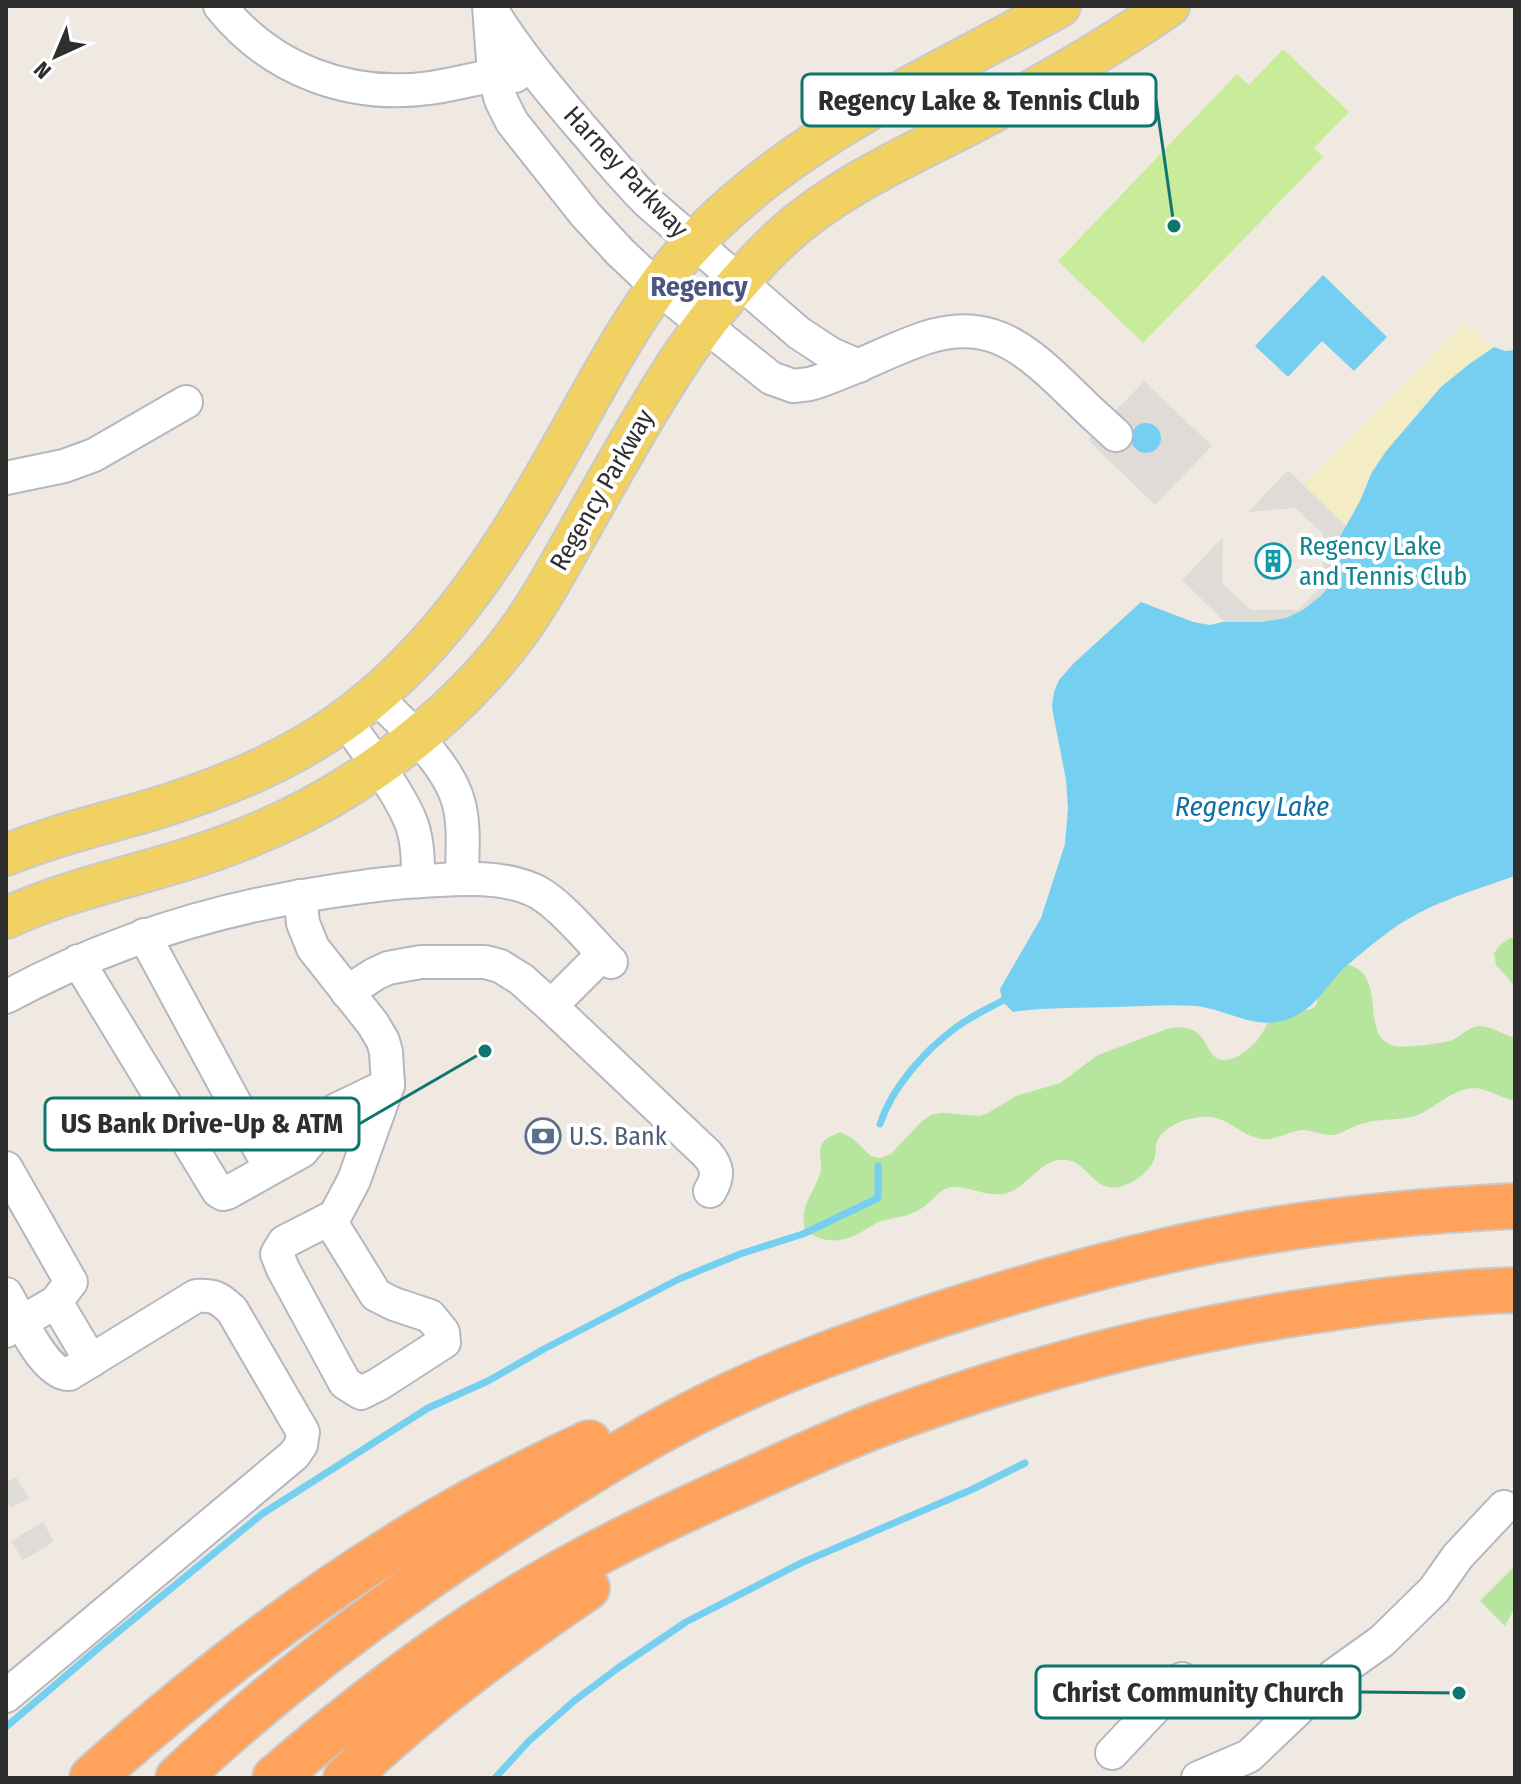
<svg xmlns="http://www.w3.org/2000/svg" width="1521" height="1784" font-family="'Fira Sans Condensed',sans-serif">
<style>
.green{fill:#b6e59e}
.sand{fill:#f3ecc5}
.pitch{fill:#c9ec9a}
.plaza{fill:#dfdcd8}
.water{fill:#75cff0}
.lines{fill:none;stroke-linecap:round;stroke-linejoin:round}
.stream{stroke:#75cff0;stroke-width:7}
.minor-casing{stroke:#b4b7c1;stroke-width:36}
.major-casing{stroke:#c9c9c9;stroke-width:44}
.highway-casing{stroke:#c9c9c9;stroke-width:48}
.minor{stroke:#fff;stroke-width:32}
.major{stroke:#f2d163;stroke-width:40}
.highway{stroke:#ffa35c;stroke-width:44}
.labels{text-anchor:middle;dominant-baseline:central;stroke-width:8;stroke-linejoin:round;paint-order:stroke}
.street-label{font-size:26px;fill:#2e2e2e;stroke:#fff}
.culture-label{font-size:26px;fill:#0d838f;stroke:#fff;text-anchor:start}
.service-label{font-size:26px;fill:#4e5e75;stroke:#fff;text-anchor:start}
.neighbourhood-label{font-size:28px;font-weight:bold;fill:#4d5680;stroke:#fff}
.water-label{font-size:28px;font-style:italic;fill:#0d6fa3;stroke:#fff}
.leader{fill:none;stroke:#0f766e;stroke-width:3}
.callout-dot{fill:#0f766e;stroke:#fff;stroke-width:3}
.callout{fill:#fff;stroke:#0f766e;stroke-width:3}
.callout-label{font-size:28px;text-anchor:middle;font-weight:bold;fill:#2e2e2e}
</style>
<rect width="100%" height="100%" fill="#efe9e1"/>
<!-- green -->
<g class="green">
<path d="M 1510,938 L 1515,938 L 1515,986 L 1496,965 L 1494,953 L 1500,945 Z"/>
<path d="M 1346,964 C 1389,974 1359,1032 1391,1045 C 1398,1049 1444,1044 1452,1040 C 1462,1036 1469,1026 1480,1026 C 1492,1026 1503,1035 1515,1038 L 1515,1101 C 1501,1098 1489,1089 1475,1088 C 1452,1088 1435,1109 1415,1116 C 1397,1121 1378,1118 1361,1124 C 1351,1127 1342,1134 1333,1135 C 1323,1136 1312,1130 1303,1130 C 1289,1131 1275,1141 1262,1139 C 1236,1135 1227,1111 1194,1118 C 1181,1120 1165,1128 1158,1139 C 1155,1145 1156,1151 1155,1157 C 1151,1171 1133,1184 1119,1187 C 1094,1192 1088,1163 1067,1160 C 1042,1157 1030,1184 1010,1192 C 987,1201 962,1180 945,1189 C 936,1194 930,1203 922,1208 C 909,1217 895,1217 881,1221 C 874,1224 867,1229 860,1233 C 841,1243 822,1244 805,1229 C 799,1207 813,1194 820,1174 C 824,1163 816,1152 823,1142 C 827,1137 834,1135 840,1132 L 852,1138 L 871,1156 L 880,1158 L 891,1154 L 922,1121 L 931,1115 L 942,1113 L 980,1116 L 988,1113 L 1016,1096 L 1060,1083 L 1098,1055 L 1167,1029 C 1214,1019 1200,1061 1226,1060 C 1239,1059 1255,1045 1261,1035 C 1266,1028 1267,1020 1275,1015 C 1298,999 1318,1026 1319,989 Z"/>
<path d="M 1515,1566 L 1515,1608 L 1505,1626 L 1480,1601 Z"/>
</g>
<!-- sand -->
<path class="sand" d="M 1464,323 L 1494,347 L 1468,365 L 1441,387 L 1417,413 L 1372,472 L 1360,501 L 1346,526 L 1304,485 Z"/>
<!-- pitch -->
<path class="pitch" d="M 1283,49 L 1349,112 L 1314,148 L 1323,157 L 1143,343 L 1058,261 L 1237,74 L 1249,85 Z"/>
<!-- plaza -->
<g class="plaza">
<path d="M 1144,381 L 1212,446 L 1155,505 L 1088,440 Z"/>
<path d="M 1288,470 L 1358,538 L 1359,594 L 1251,647 L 1182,580 L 1223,537 L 1223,584 L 1251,610 L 1298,610 L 1323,585 L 1323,534 L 1295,508 L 1248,512 Z"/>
<path d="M 16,1477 L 29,1498 L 11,1508 L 6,1500 L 6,1482 Z"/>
<path d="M 43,1522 L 54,1542 L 23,1560 L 11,1541 Z"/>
</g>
<!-- water -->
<g class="water">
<path d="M 1323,275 L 1387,337 L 1354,371 L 1322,341 L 1288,377 L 1255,346 Z"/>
<path d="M 1494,347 L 1505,351 L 1515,350 L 1515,876 C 1472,891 1423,905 1387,933 C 1372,944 1358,956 1344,968 C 1324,988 1315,1010 1286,1020 C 1254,1030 1226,1009 1196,1006 C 1170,1004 1143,1006 1117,1007 C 1082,1008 1047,1007 1013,1012 L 1002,1001 L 1000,989 L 1041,918 L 1065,844 L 1068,808 L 1066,780 L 1053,713 L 1052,706 L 1054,692 L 1059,680 L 1074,663 L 1141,602 L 1193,622 L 1210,625 L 1223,622 L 1262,622 L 1286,618 L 1303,610 L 1322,595 L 1334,579 L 1341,535 L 1360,501 L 1372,472 L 1387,450 L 1441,387 L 1468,365 Z"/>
<circle cx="1146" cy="438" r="15"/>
</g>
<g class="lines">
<!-- stream -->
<g class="stream">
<path d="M 880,1124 C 892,1087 926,1049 958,1026 C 972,1016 987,1009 1002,1001"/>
<path d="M 6,1727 L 102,1645 L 262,1514 L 428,1408 L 488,1381 L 544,1349 L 679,1279 L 740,1254 L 803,1234 L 878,1198 L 878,1166"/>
<path d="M 495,1778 L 529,1741 L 574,1701 L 618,1668 L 686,1622 L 801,1563 L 973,1489 L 1025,1463"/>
</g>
<defs>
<g id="minor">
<path d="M 220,6 C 271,70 349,99 430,88 C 461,84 484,74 515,76"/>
<path d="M 489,6 L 494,74 L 501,100 L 512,122 L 585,214 L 620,252 L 657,287 L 771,378 L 793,386 L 810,384 C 850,372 886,351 925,338 C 985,318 1020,344 1062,384 C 1079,401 1097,418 1116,435"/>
<path d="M 491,9 C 517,52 549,89 581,127 C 604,153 626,181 651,205 L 799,333 L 831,354 L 859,366"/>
<path d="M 6,478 L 64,466 L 94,455 L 186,402"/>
<path d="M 375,696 C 404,725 448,762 459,804 C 465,828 462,854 462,879"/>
<path d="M 345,720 C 366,750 400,792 412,825 C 418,843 418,862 418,881"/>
<path d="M 300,896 L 303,923 L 313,948 L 373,1024 L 383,1041 L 386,1052 L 388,1085 L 354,1180 L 335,1216 L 284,1242 L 277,1254 L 283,1269 L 345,1383 L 361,1393 L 379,1384 L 444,1342 L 443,1332 L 430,1316 L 394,1304 L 376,1295 L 329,1219"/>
<path d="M 144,935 L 270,1168"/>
<path d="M 78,961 L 218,1191 L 223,1194 L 227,1193 L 302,1151 L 336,1110 L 388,1085"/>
<path d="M 347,992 L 375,974 L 388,968 L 404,965 L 421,962 L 485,962 L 500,966 L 521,979 L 551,1006 L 707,1154 C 718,1167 719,1176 710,1191"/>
<path d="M 6,997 C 108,942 212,909 327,892 C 359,887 391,882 423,881 C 459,879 497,875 531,889 C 557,899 591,942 611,962"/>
<path d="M 551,1006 L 603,954"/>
<path d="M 6,1168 L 71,1282 L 56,1302 L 6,1331"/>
<path d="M 6,1294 C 18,1315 45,1375 69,1374 L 196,1296 C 215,1295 219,1298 232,1310 L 303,1432 L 301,1445 L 294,1455 L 6,1696"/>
<path d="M 56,1302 L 91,1361"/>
<path d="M 1112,1753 L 1182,1679"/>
<path d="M 1198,1778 L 1249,1756 L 1333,1676 L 1382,1641 L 1434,1590 L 1458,1556 L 1504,1507"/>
</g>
<g id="major">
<path d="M 6,855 C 54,835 104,824 154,809 C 223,788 292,760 350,716 C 450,641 512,536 572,429 C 604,372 635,313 677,262 C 778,142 926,82 1060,6"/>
<path d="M 6,918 C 62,892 122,879 181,861 C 243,842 301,817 355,782 C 416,742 475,691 518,632 C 545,595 566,553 589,513 C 646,413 696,318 781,238 C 834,189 902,159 964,127 C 1035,90 1104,51 1169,6"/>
</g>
<g id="highway">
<path d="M 92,1778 C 188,1692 291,1611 401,1543 C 461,1505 524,1473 589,1443"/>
<path d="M 178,1778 C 287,1676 407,1587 534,1507 C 597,1467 660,1428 728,1396 C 791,1366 857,1343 923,1320 C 1017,1289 1113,1261 1211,1241 C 1311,1221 1413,1211 1515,1206"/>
<path d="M 275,1778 C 349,1714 426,1654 509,1603 C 585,1556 665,1518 746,1482 C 790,1462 833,1442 877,1425 C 1020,1371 1167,1332 1318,1310 C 1383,1300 1449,1292 1515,1290"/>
<path d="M 346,1778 C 420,1707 503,1645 587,1588"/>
</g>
</defs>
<!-- minor casing -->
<use href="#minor" class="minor-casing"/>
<!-- major casing -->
<use href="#major" class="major-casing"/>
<!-- highway casing -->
<use href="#highway" class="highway-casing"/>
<!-- minor -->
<use href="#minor" class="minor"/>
<!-- major -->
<use href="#major" class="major"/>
<!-- highway -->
<use href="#highway" class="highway"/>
</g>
<!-- icons -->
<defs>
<symbol id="building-ring" viewBox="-11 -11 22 22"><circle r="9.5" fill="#fff" stroke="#0f9aa8" stroke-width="1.5"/><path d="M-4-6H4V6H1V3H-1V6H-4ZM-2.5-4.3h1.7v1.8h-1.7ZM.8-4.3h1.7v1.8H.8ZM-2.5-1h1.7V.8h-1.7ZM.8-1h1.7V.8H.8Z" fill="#0f9aa8"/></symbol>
<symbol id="bank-ring" viewBox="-11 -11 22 22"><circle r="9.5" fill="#fff" stroke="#5c6f8a" stroke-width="1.5"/><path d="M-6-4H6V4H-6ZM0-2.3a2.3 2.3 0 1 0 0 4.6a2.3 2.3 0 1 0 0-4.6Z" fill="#5c6f8a"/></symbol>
</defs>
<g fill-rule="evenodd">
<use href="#building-ring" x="1253" y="541" width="40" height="40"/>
<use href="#bank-ring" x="523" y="1116" width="40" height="40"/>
</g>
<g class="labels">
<!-- street labels -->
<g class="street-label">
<text transform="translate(626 172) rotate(47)">Harney Parkway</text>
<text transform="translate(602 490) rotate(-60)">Regency Parkway</text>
</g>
<!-- culture labels -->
<g class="culture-label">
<text x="1299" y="546">Regency Lake<tspan x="1299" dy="30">and Tennis Club</tspan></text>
</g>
<!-- service labels -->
<g class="service-label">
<text x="569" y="1136">U.S. Bank</text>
</g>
<!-- neighbourhood labels -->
<g class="neighbourhood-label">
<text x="699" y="286">Regency</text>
</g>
<!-- water labels -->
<g class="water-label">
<text x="1252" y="806">Regency Lake</text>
</g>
</g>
<!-- callouts -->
<path class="leader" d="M1174 226L1156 100M485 1051L359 1124M1459 1693L1360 1692"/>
<g class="callout-dot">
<circle cx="1174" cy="226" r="8"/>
<circle cx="485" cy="1051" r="8"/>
<circle cx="1459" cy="1693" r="8"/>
</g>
<g class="callout">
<rect x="802" y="74" width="354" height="52" rx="8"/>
<rect x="45" y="1098" width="314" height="52" rx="8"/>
<rect x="1036" y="1666" width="324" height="52" rx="8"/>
</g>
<g class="callout-label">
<text x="979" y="110">Regency Lake &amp; Tennis Club</text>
<text x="202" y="1133">US Bank Drive-Up &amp; ATM</text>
<text x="1198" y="1702">Christ Community Church</text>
</g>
<!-- border -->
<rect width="1521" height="1784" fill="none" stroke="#2e2e2e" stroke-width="16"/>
<!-- north arrow -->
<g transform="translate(56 56) rotate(224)" stroke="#ffffff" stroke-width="6" paint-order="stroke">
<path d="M0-6L14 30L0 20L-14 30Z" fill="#2e2e2e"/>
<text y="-12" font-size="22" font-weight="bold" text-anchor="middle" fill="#2e2e2e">N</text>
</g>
</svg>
